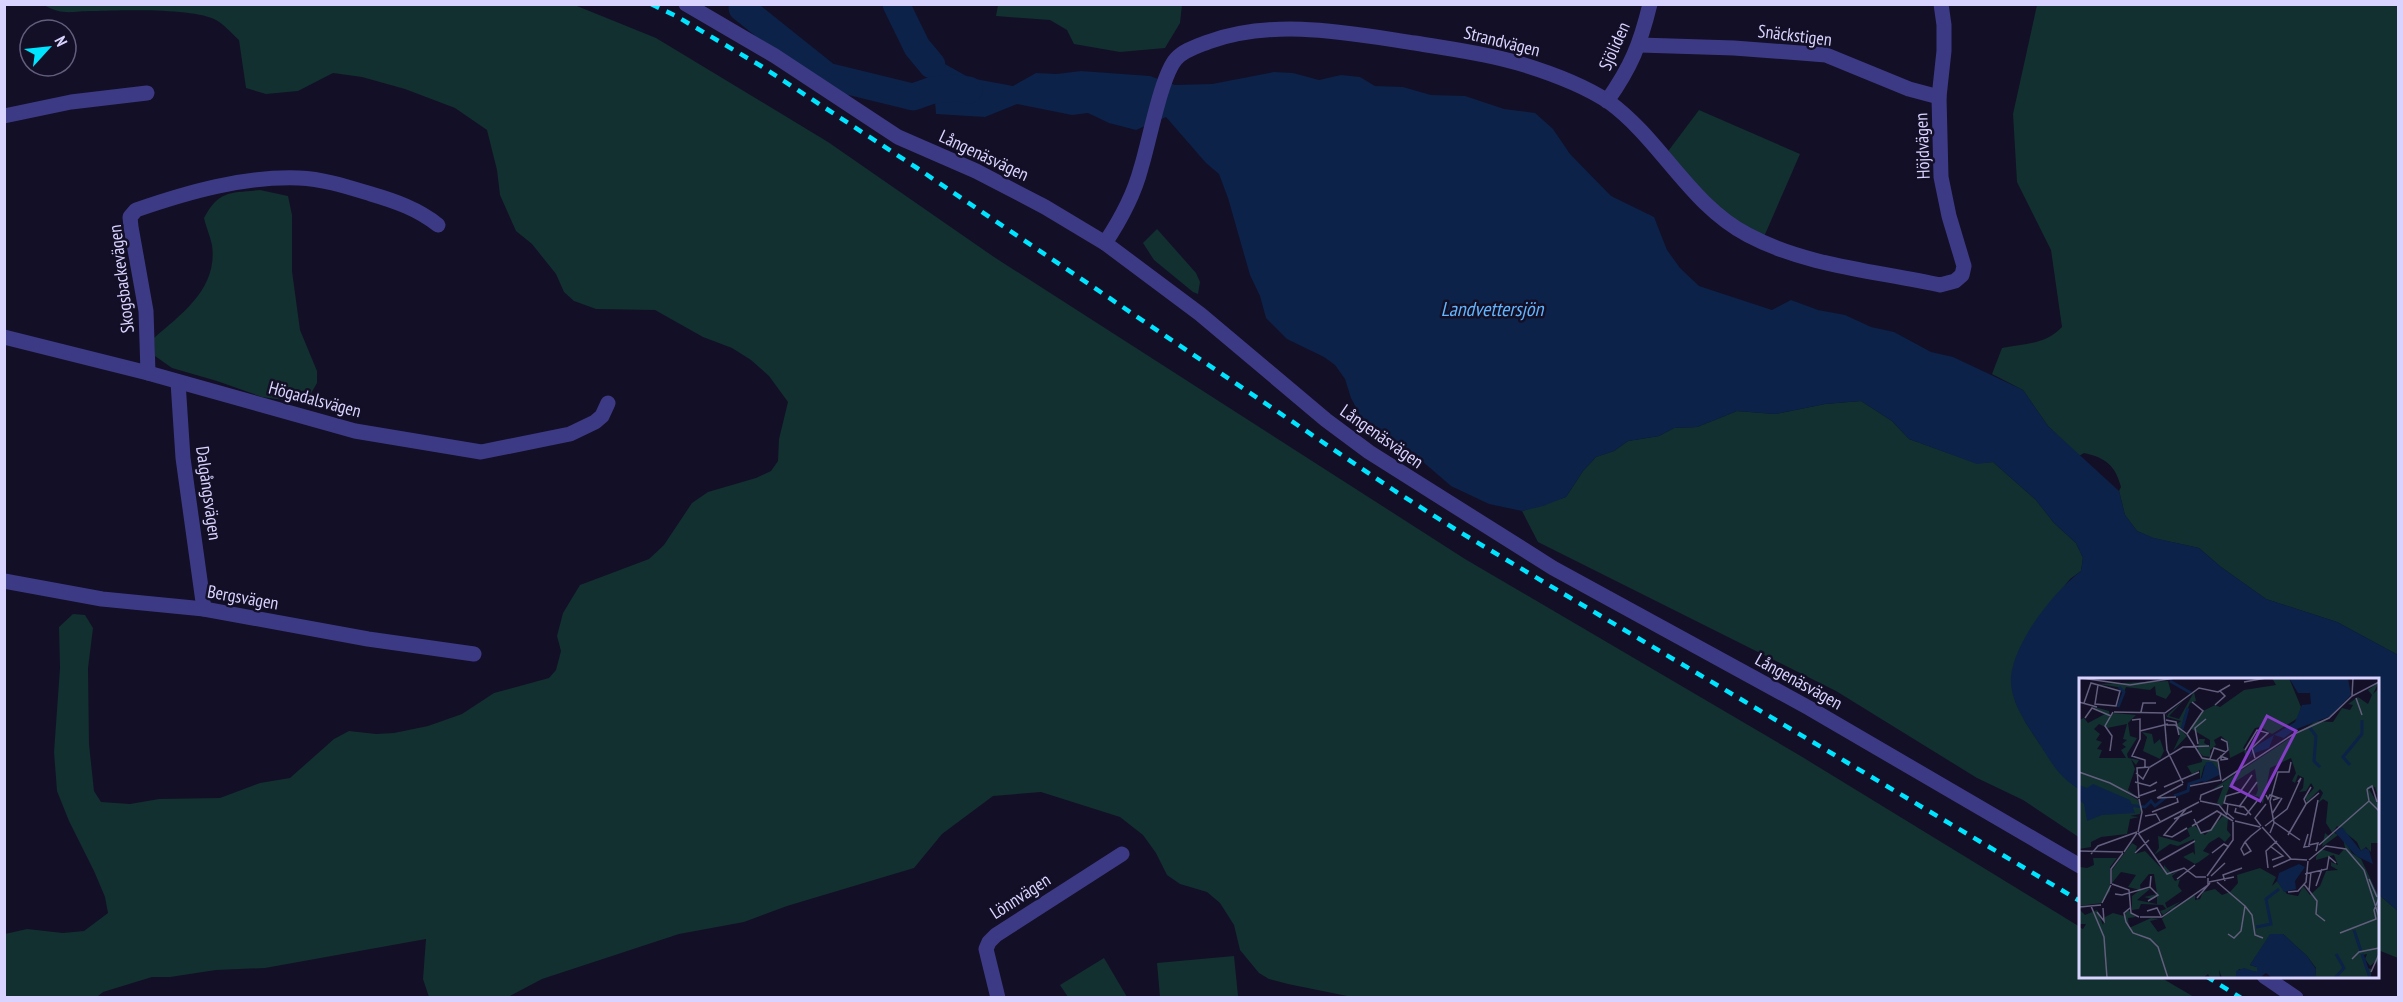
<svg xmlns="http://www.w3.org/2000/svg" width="2403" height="1002" font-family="'PT Sans Narrow',sans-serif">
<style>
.green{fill:#12302f}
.water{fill:#0c2248}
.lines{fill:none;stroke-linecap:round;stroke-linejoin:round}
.river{stroke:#0c2248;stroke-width:27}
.street{stroke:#3d3a85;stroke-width:15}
.rail{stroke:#00e5ff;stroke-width:4.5;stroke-dasharray:9 8;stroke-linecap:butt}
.labels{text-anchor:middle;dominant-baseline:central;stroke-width:5;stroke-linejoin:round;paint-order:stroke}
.street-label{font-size:18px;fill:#d9d4ff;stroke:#130f26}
.water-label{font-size:20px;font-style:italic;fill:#62b6ff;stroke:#130f26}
.inset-river{fill:none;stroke:#0c2248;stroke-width:3}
.inset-road{fill:none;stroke:#625e7d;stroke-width:1.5}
.view{fill:#843dc5;fill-opacity:0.15;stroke:#843dc5;stroke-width:3}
.inset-edge{fill:none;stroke:#d9d4ff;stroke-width:3}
</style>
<rect width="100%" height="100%" fill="#130f26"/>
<!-- green -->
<g class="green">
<path d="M 572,4 L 656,38 L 828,142 L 994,257 L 1465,559 L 1799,755 L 2080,927 L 2080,976 L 2160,977 L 2194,997 L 1352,997 L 1288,984 L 1269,979 L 1259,973 L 1240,950 L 1234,925 L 1220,903 L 1207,892 L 1180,884 L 1167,875 L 1156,853 L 1143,835 L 1120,817 L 1041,792 L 993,796 L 942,834 L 914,868 L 787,906 L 744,922 L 679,934 L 542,979 L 508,997 L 429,997 L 423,979 L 426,939 L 265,968 L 216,970 L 170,977 L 152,977 L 103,992 L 97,997 L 5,997 L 5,934 L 27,929 L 63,933 L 84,931 L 108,913 L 105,897 L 94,871 L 69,821 L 57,791 L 54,752 L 60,668 L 59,627 L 73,614 L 85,615 L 93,628 L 88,668 L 89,744 L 94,791 L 101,802 L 130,804 L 159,799 L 220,798 L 260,783 L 290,778 L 334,739 L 349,731 L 376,734 L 394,733 L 428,726 L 462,714 L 494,693 L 549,678 L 556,670 L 561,651 L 557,636 L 563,613 L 580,585 L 649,559 L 664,545 L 692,503 L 708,492 L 756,478 L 771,471 L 778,461 L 779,439 L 788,402 L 769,376 L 751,360 L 732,348 L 703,337 L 655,310 L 596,309 L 574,301 L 564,292 L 556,274 L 532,244 L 516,231 L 500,195 L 497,170 L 487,130 L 455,108 L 405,89 L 362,77 L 333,73 L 298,91 L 266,94 L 246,88 L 239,40 C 231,33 223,23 214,19 C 191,8 121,10 93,11 C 72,11 63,16 44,5 Z"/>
<path d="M 998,5 L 998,4 L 1182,5 L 1180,23 L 1165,48 L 1120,52 L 1074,44 L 1067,30 L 1050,20 L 996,16 Z"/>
<path d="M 2037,5 L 2398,5 L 2398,655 L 2337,622 L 2266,599 L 2221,567 L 2199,548 L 2153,538 L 2137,531 L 2125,515 L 2119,491 L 2121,487 C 2115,465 2106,458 2084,453 L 2079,456 L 2048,426 L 2023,390 L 1992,374 L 2002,348 C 2025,343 2045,345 2062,327 L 2051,250 L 2017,182 L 2013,114 Z"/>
<path d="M 1699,110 L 1800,154 L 1763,239 L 1720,214 L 1666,154 Z"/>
<path d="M 260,190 L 288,196 L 292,215 L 292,271 L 300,330 L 317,371 L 317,383 L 310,395 L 297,402 L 262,397 L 217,381 L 172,368 L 155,356 L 154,338 C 183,313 218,288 212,245 C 210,236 206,227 204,218 C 219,190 230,193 260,190 Z"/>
<path d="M 1157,229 L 1196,273 L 1200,282 L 1198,294 L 1193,292 L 1154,260 L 1143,243 Z"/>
<path d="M 1861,401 L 1892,421 L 1909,439 L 1976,463 L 1993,462 L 2036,500 L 2054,523 L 2076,543 L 2083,558 L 2081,571 L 2070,579 L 2031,628 L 2015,701 L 2026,723 L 2039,743 L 2075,786 L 2080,790 L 2080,838 L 2023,800 L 1977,778 L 1836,691 L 1538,542 L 1522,511 L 1566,497 L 1583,471 L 1596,457 L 1614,451 L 1628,441 L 1659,436 L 1674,428 L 1697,427 L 1737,411 L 1775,414 L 1825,404 Z"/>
<path d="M 2378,894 L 2398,911 L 2398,958 L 2378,950 Z"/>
<path d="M 1234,956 L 1238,996 L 1160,997 L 1157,963 Z"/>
<path d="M 1104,958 L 1127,997 L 1068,997 L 1060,985 Z"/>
</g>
<!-- water -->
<path class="water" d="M 936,59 L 970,78 L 1013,86 L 1036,73 L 1057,74 L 1081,71 L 1150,76 L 1175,85 L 1212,84 L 1274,72 L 1293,73 L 1319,80 L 1341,75 L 1360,77 L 1375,86 L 1403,87 L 1431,95 L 1465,96 L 1504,109 L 1535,113 L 1553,129 L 1570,154 L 1611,196 L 1654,217 L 1667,250 L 1680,268 L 1699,286 L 1772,310 L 1791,300 L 1818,310 L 1845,315 L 1871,327 L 1894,332 L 1931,352 L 1953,357 L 2023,390 L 2048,426 L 2119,491 L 2125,515 L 2137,531 L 2154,538 L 2199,548 L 2221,567 L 2266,599 L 2337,622 L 2398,655 L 2398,911 L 2378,894 L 2378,680 L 2080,680 L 2080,790 C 2058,776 2052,764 2039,743 C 2026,723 2009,701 2011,676 C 2015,641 2054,591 2081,571 L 2083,558 L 2076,543 L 2054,523 L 2036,500 L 1993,462 L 1977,464 L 1909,439 L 1892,421 L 1861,401 L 1825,404 L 1775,414 L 1737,411 L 1697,427 L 1674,428 L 1659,436 L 1628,441 L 1614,451 L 1596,457 L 1583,471 L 1566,497 L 1543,506 L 1522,511 L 1489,504 L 1451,486 L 1408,449 L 1361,417 L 1351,398 L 1345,379 L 1335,365 L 1324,357 L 1287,339 L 1266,318 L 1260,296 L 1250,275 L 1228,198 L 1219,174 L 1206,163 L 1166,117 L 1136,130 L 1109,123 L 1088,113 L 1072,115 L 1017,104 L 985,117 L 936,114 L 932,65 Z"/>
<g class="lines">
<!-- river -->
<g class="river">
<path d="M 896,4 L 917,47 L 932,65"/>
<path d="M 742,8 L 827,76 L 913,97 L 933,90 L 956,88 L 969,90"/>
</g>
<!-- street -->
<g class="street">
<path d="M 686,4 L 775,56 L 898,137 L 976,171 L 1045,207 L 1105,243 L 1200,314 L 1326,420 L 1369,452 L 1553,568 L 1809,708 L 2080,866"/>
<path d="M 1640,45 L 1734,48 L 1826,55 L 1909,89 L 1939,97"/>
<path d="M 1607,101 C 1631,67 1640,45 1650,4"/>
<path d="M 4,116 L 71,102 L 147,93"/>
<path d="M 1105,243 C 1121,219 1134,195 1141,168 C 1149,143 1161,76 1176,59 C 1184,50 1198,46 1208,42 C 1274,18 1348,33 1415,43 C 1450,49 1484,53 1518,63 C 1548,72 1582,84 1609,102 C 1661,140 1690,205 1748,235 C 1806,266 1876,271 1940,285 L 1955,281 L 1962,275 L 1964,266 L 1949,216 L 1941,177 L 1939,97 L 1944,51 L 1944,25 L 1941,4"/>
<path d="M 4,337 L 148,373 L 355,431 L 481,452 L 570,434 L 595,422 L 602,416 L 608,403"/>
<path d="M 148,373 L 146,311 L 131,227 L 130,217 L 136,210 C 188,192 244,176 299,178 C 324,179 348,187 371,194 C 395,201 418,209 438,225"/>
<path d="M 178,382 L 183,458 L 204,609"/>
<path d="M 4,581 L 102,599 L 204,609 L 368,639 L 474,654"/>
<path d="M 2264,976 L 2296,998"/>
<path d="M 998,998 L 986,949 L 989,942 L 996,935 L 1122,854"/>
</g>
<!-- rail -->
<g class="rail">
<path d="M 651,4 L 676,16 L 761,66 L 917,168 L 1395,491 L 1458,531 L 2080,901"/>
<path d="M 2206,976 L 2241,998"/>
</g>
</g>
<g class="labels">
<!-- street labels -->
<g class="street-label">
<text transform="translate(1795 35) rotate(7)">Snäckstigen</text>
<text transform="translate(1502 41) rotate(14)">Strandvägen</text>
<text transform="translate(1614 46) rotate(-66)">Sjöliden</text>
<text transform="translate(1922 146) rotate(-92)">Höjdvägen</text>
<text transform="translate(984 155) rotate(25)">Långenäsvägen</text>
<text transform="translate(121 279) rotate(-97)">Skogsbackevägen</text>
<text transform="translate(315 399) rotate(15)">Högadalsvägen</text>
<text transform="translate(1382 436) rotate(35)">Långenäsvägen</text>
<text transform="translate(209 493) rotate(82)">Dalgångsvägen</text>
<text transform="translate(243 597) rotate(10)">Bergsvägen</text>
<text transform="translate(1799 681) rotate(29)">Långenäsvägen</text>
<text transform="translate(1020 896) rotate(-33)">Lönnvägen</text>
</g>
<!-- water labels -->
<g class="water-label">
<text x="1492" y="309">Landvettersjön</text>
</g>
</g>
<!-- overview -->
<g transform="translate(2079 678)">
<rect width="300" height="300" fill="#130f26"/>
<path d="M 193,0 L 210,0 L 222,29 L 219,40 L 193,56 L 182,49 L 176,50 L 164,70 L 171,75 L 167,80 L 165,73 L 151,80 L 149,64 L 142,58 L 135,62 L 137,67 L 131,72 L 131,79 L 124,78 L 119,73 L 120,61 L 126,61 L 125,65 L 131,68 L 131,62 L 111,50 L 124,33 L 136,27 L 141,29 L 165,12 L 197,7 ZM 89,3 L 92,14 L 87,21 L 77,17 L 76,8 L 71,12 L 47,9 L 45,14 L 39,9 L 19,6 ZM 300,4 L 294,16 L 300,10 L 300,122 L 296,109 L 290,111 L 300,128 L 300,165 L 292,165 L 292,174 L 287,169 L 282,173 L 278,164 L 258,148 L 254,154 L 259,157 L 243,169 L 246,155 L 251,159 L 254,156 L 247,145 L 249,124 L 244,121 L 239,125 L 244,115 L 241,111 L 228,124 L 226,120 L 235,110 L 232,105 L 227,113 L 220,114 L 224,110 L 225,100 L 219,97 L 216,105 L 213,103 L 217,95 L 212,80 L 191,90 L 184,126 L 180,119 L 171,116 L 177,117 L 179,112 L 176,91 L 151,107 L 143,128 L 138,125 L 145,107 L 134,111 L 237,43 L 254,44 L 263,30 L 271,32 L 274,27 L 269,26 L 279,19 L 289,26 L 293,17 L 289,12 ZM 115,14 L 117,23 L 111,25 L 105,39 L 103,53 L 108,58 L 94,73 L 101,58 L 98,46 L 102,43 L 88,39 L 87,36 L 89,38 L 89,36 L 96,30 L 105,22 L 90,38 L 100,41 ZM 12,28 L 30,33 L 31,39 L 34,35 L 57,37 L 49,45 L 51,58 L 58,60 L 48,76 L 49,80 L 60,82 L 57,87 L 52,81 L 56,91 L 49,112 L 57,118 L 44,113 L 59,122 L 63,131 L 61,136 L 51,138 L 60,139 L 51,141 L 48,156 L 22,159 L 12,164 L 12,169 L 0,171 L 0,42 L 5,40 L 9,45 L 26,36 ZM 20,46 L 28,50 L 48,46 L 44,61 L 48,62 L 43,66 L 47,69 L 42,72 L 47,80 L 20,80 L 23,72 L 18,71 L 23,64 L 17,62 L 21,56 L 15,51 ZM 63,54 L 73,56 L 75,66 L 81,61 L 85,73 L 81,81 L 64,73 L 68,59 ZM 123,80 L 138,83 L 140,93 L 132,84 L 125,88 L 121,103 L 121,92 L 113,96 L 108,88 L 123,84 ZM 144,138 L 149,140 L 148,152 L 152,157 L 146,164 L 140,159 L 130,165 L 124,173 L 131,176 L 120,184 L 116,186 L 104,179 L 114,174 L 116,177 L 115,161 L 99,168 L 91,166 L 75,177 L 80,170 L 79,158 L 101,164 L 111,158 L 108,151 L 115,147 L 126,157 ZM 264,160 L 273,175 L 282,181 L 300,219 L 300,291 L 297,283 L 291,288 L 286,281 L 288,276 L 284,277 L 288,290 L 292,291 L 292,300 L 236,300 L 237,290 L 228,278 L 204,256 L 192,256 L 171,287 L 178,289 L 178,294 L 160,291 L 157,300 L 143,300 L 140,292 L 141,300 L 131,300 L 129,296 L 124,300 L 0,300 L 0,249 L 4,251 L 7,246 L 0,246 L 0,230 L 9,229 L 0,231 L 6,237 L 18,232 L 24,247 L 26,239 L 34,235 L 45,238 L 48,231 L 57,239 L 49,240 L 50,250 L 72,240 L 80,241 L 71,243 L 79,254 L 87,250 L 83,241 L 93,230 L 116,217 L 116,222 L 121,221 L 124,214 L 136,211 L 143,217 L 151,214 L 159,205 L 158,197 L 181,190 L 197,199 L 193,208 L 198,203 L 208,216 L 219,218 L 224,208 L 231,217 L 241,208 L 247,193 L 259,192 L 252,188 L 252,184 L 259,187 L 255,177 L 237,182 L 237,179 L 242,171 L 260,177 L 266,170 ZM 53,165 L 58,168 L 56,176 L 66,173 L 85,193 L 85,187 L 93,196 L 102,191 L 93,198 L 96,203 L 101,201 L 99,208 L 103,213 L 86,225 L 88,230 L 102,223 L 84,237 L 81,233 L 87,231 L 84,227 L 62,226 L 60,231 L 53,232 L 53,218 L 61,212 L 49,209 L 57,197 L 42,194 L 33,205 L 33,192 ZM 70,196 L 75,196 L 78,216 L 65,219 L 73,221 L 78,216 L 78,226 L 58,222 L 72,210 L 62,212 L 61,207 ZM 0,179 L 1,189 L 8,190 L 15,187 L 14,180 L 38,180 L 31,189 L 31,213 L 23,225 L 0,228 Z" fill="#12302f" fill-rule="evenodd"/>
<path d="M 210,0 L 269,0 L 272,17 L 252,38 L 215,52 L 205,60 L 195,57 L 190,70 L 173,76 L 169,83 L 174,70 L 216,44 L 223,27 L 232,26 L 231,15 L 219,15 ZM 127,84 L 133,84 L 142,96 L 126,104 L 122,103 ZM 14,106 L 51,122 L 56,135 L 23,137 L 8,143 L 5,126 L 0,122 L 0,107 L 8,110 ZM 263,149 L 282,173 L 286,170 L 290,172 L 294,186 L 277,178 L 256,154 ZM 220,186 L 226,189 L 216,203 L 217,211 L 205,214 L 198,203 L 200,195 ZM 191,256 L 204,256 L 228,278 L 237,291 L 236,300 L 193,300 L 187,295 L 183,298 L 187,300 L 157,300 L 157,293 L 165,290 L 178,294 L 178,289 L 171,287 Z" fill="#0c2248"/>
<path class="inset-river" d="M 91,3 L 112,15M 39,29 L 45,14 L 40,9M 231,50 L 237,58 L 235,83 L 241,89M 103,51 L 109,30M 271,87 L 264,79 L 283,56 L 283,42M 95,118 L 109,113 L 110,106 L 125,101M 47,127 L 66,129 L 72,123 L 76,128 L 87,119M 177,249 L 192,246 L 187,221 L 200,211M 275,252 L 282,273M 283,276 L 291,300M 256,300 L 265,290 L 257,276"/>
<path class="inset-road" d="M 2,0 L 51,7 L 96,0M 165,4 L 187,0M 273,18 L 274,0M 277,20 L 283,37M 0,24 L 18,29M 5,25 L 12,5 L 41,13 L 37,28 L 16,26 L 19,7M 136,27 L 146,18 L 141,13M 35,34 L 86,35M 62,34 L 64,25 L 77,25M 86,35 L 120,10 L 139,14 L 151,7M 85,36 L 88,72 L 104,105M 6,40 L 13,30 L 32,38M 53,42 L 61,41 L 61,61 L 53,78 L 66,82 L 66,90M 87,42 L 97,44 L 100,57M 88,47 L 96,47 L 108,56 L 123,80 L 139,83 L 142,102M 61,53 L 89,46M 108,56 L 124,33 L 113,24M 119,66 L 116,50 L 127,41M 166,72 L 178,52 L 189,55 L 173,70 L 176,80M 31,73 L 33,58 L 26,48 L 34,34M 141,78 L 149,81 L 142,82 L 142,78M 131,81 L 135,70 L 147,74M 138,82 L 149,72 L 148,64 L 142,61M 0,94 L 31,105 L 59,120M 57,95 L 64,101 L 70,90M 143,103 L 213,57 L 250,40 L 273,18 L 300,4M 56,104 L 71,108 L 78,104M 111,108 L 142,102M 85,109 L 120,94M 288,111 L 290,123 L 300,133M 288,111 L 293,108 L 298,124M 187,117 L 189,121 L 191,117 L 200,120 L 194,122M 60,118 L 77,112M 60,120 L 58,90 L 71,89 L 104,69 L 130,68M 78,120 L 104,106M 79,120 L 97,119M 121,122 L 122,117 L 144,108M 121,123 L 140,127 L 148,137M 149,126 L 145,125 L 147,118 L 161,114 L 173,97M 149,126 L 165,129 L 172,137M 149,126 L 148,135 L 155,141M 227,126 L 225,121 L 232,109M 160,129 L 178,104M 157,130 L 156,134 L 167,137 L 178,123M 107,131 L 85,157 L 93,159 L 108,150M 73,134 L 99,124 L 98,120M 193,136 L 203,120M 66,138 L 77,136 L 81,143M 95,141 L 113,133M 115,141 L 122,155 L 132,152 L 143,135M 156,143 L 181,149M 195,144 L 221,162M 113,148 L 138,133 L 154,143M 182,148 L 176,140 L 187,126M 186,148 L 208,131 L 222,100 L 219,104M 183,149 L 212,181 L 228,182M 59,154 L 63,134 L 60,121M 59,155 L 88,196 L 105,190 L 117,199 L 127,199M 60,155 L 120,124M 191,155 L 195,145 L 191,123 L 199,94 L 210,94 L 212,84M 229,156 L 225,169 L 231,168M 209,157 L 227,126 L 240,115M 166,164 L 172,173 L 165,177 L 162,171 L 166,164 L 172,158 L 182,150M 240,167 L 290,123M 191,168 L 204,178 L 193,182M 0,173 L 44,174M 237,173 L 239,165 L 230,167 L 239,122M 45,174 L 58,155M 56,175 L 70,162M 133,175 L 145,166 L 150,169M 12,176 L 19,168 L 58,154M 230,182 L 247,168 L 267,171 L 285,192 L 300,239M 79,184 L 116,163M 194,189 L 212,181M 189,190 L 187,173 L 198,163M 226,196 L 248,191 L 250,179 L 257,185M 128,198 L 154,162 L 154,144M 132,198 L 146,185M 98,201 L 116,187M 290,201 L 298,219M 146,203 L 144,197 L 163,190M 130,204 L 155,199M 138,204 L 166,228 L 162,253 L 155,260 L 149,256M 32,206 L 32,191 L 44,175M 33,206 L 50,212 L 52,235 L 60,239M 225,206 L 238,223 L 237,236 L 246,243M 237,208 L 243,191M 230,213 L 232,194M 209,214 L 219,213 L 227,204 L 229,183M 36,216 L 43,217 L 71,209 L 72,198M 118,220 L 131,205M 69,223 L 79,217 L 71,209M 23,225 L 32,207M 12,228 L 25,259 L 28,300M 166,228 L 173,237 L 176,257 L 184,260M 0,229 L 22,227M 51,230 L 45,235 L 47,244 L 54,255 L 71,261 L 79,269 L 89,300M 68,233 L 78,230 L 82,238M 18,234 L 25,243 L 24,230M 61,239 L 83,239M 83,239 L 129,207 L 129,200M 261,255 L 297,241 L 295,232 L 300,220M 273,281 L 280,274 L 300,270M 292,294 L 300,276"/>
<path class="view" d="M 188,38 L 217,53 L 181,123 L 152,108 Z"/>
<rect width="300" height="300" class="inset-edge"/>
</g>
<!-- border -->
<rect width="2403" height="1002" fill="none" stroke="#d9d4ff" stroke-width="12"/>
<!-- north arrow -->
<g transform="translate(48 48) rotate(63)"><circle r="28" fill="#130f26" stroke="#625e7d" stroke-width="1.5"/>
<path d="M0-4.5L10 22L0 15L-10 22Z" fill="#00e5ff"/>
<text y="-9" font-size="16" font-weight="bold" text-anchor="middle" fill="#d9d4ff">N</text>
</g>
</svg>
